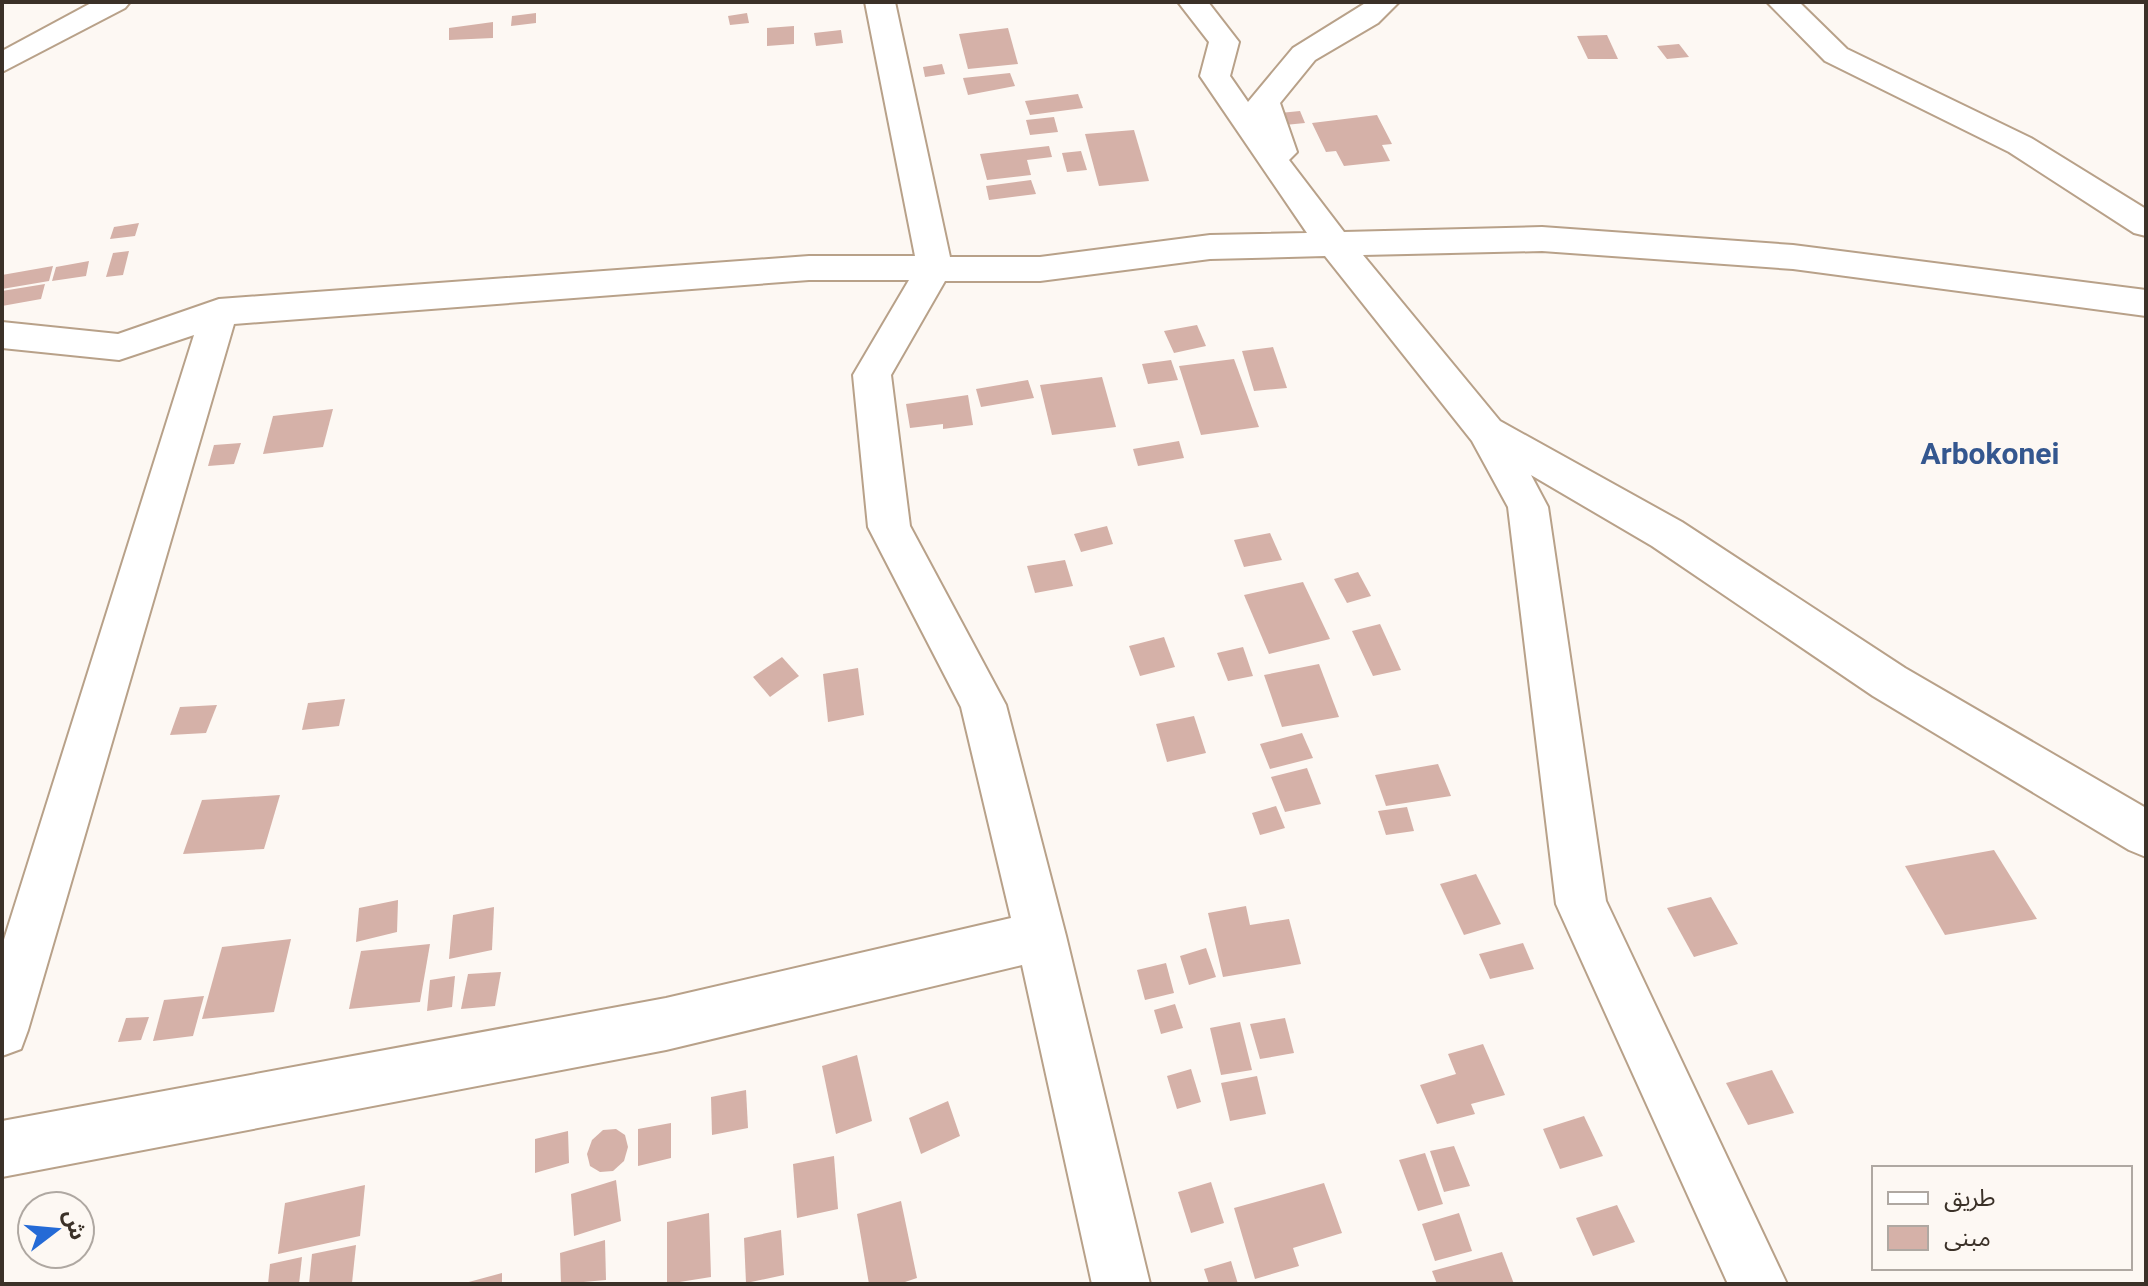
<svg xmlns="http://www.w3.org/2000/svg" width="2148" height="1286" font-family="Roboto,'Noto Sans Arabic',sans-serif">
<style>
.building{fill:#d5b1a8}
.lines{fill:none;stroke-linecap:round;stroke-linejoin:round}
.street-casing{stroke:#b8a189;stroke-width:4}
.street{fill:#fff;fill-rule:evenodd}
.labels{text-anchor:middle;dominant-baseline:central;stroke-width:6;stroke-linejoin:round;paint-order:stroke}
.district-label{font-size:30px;font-weight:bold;fill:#34578f;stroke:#fdf8f3}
</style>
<rect width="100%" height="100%" fill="#fdf8f3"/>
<!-- building -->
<g class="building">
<path d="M 536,13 L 536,23 L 511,26 L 512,16 Z"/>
<path d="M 747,13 L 749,23 L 730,25 L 728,16 Z"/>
<path d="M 493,22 L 493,38 L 449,40 L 449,28 Z"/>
<path d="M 794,26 L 794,44 L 767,46 L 767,28 Z"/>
<path d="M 1008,28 L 1018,64 L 968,69 L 959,34 Z"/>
<path d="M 841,30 L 843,43 L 816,46 L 814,33 Z"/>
<path d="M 1607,35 L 1618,59 L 1588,59 L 1577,36 Z"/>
<path d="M 1679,44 L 1689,57 L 1667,59 L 1657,46 Z"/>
<path d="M 942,64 L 945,74 L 925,77 L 923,67 Z"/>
<path d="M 1010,73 L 1015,86 L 968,95 L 963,78 Z"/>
<path d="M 1078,94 L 1083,108 L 1030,115 L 1025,101 Z"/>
<path d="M 1300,111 L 1305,123 L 1285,125 L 1280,113 Z"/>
<path d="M 1377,115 L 1392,144 L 1382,145 L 1390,161 L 1344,166 L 1336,151 L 1326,152 L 1312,123 Z"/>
<path d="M 1054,117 L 1058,132 L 1030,135 L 1026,120 Z"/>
<path d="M 1134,130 L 1149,181 L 1099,186 L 1085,134 Z"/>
<path d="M 1049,146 L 1052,157 L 1027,160 L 1031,175 L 987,180 L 980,154 Z"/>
<path d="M 1081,151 L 1087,170 L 1067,172 L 1062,153 Z"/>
<path d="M 1031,180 L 1036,194 L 989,200 L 986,186 Z"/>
<path d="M 139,223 L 135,236 L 110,239 L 114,227 Z"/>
<path d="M 129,251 L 123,275 L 106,277 L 113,253 Z"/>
<path d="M 89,261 L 86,276 L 52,281 L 56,267 Z"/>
<path d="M 53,266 L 49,281 L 2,289 L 2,275 Z"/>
<path d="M 45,284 L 41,299 L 2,306 L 2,291 Z"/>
<path d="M 1197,325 L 1206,346 L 1174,353 L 1164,331 Z"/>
<path d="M 1273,347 L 1287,388 L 1254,391 L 1242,351 Z"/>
<path d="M 1234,359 L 1259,427 L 1201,435 L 1179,366 Z"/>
<path d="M 1171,360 L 1178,380 L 1148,384 L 1142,364 Z"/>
<path d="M 1102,377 L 1116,427 L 1052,435 L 1040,385 Z"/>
<path d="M 1028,380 L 1034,398 L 981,407 L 976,389 Z"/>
<path d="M 968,395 L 973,425 L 943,429 L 943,424 L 910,428 L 906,404 Z"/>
<path d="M 333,409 L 323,447 L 263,454 L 273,416 Z"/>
<path d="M 1179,441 L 1184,458 L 1138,466 L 1133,449 Z"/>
<path d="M 241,443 L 234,464 L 208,466 L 214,445 Z"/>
<path d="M 1107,526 L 1113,544 L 1081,552 L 1074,534 Z"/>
<path d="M 1270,533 L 1282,560 L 1244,567 L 1234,540 Z"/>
<path d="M 1065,560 L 1073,586 L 1035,593 L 1027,566 Z"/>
<path d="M 1358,572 L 1371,596 L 1347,603 L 1334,579 Z"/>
<path d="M 1303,582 L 1330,639 L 1269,654 L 1244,595 Z"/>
<path d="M 1380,624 L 1401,670 L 1373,676 L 1352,631 Z"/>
<path d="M 1164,637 L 1175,667 L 1140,676 L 1129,646 Z"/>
<path d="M 1243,647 L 1253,676 L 1228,681 L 1217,653 Z"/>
<path d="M 782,657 L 799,676 L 770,697 L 753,677 Z"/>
<path d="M 1319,664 L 1339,717 L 1282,727 L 1264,675 Z"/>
<path d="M 858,668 L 864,715 L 828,722 L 823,674 Z"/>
<path d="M 345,699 L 339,726 L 302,730 L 308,703 Z"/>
<path d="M 217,705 L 206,733 L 170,735 L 180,707 Z"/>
<path d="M 1194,716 L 1206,753 L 1167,762 L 1156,724 Z"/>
<path d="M 1302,733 L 1313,758 L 1270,769 L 1260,744 Z"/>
<path d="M 1438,764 L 1451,796 L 1386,806 L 1375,775 Z"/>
<path d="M 1307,768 L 1321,804 L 1285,812 L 1271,777 Z"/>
<path d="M 280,795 L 264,849 L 183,854 L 202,800 Z"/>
<path d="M 1276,806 L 1285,828 L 1260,835 L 1252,813 Z"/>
<path d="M 1407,807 L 1414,831 L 1386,835 L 1378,811 Z"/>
<path d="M 1994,850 L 2037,919 L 1945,935 L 1905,866 Z"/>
<path d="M 1476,874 L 1501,924 L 1464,935 L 1440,884 Z"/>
<path d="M 1711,897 L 1738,944 L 1694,957 L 1667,908 Z"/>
<path d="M 398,900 L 397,932 L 356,942 L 359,908 Z"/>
<path d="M 1246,906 L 1250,925 L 1289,919 L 1301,964 L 1223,977 L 1208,913 Z"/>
<path d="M 494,907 L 492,950 L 449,959 L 453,915 Z"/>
<path d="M 291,939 L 274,1012 L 202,1019 L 222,947 Z"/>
<path d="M 1523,943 L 1534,969 L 1490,979 L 1479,954 Z"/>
<path d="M 430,944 L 420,1002 L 349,1009 L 361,951 Z"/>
<path d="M 1206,948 L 1216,977 L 1189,985 L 1180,956 Z"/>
<path d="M 1166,963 L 1174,993 L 1145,1000 L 1137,970 Z"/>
<path d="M 501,972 L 495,1006 L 461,1009 L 468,974 Z"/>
<path d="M 455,976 L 452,1007 L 427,1011 L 430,980 Z"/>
<path d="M 204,996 L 193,1036 L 153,1041 L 164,1000 Z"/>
<path d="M 1175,1004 L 1183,1028 L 1161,1034 L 1154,1010 Z"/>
<path d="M 149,1017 L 141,1040 L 118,1042 L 126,1018 Z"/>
<path d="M 1285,1018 L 1294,1053 L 1260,1059 L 1250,1024 Z"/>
<path d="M 1240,1022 L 1252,1070 L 1221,1075 L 1210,1028 Z"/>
<path d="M 1483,1044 L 1505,1095 L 1471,1104 L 1475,1114 L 1437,1124 L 1420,1085 L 1456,1074 L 1448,1054 Z"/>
<path d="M 857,1055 L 872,1121 L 836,1134 L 822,1066 Z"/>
<path d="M 1191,1069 L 1201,1102 L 1177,1109 L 1167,1076 Z"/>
<path d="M 1772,1070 L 1794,1113 L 1748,1125 L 1726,1083 Z"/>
<path d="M 1257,1076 L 1266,1114 L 1230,1121 L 1221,1083 Z"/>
<path d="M 746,1090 L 748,1128 L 712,1135 L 711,1097 Z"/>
<path d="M 948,1101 L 960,1136 L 921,1154 L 909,1118 Z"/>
<path d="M 1584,1116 L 1603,1156 L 1560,1169 L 1543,1129 Z"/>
<path d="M 671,1123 L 671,1158 L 638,1166 L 638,1129 Z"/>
<path d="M 616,1129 L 625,1135 L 628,1147 L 624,1161 L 613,1171 L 600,1172 L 590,1166 L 587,1154 L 592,1140 L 603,1130 Z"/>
<path d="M 568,1131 L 569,1163 L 535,1173 L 535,1139 Z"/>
<path d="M 1454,1146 L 1470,1186 L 1444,1192 L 1430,1151 Z"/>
<path d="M 1425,1153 L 1443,1204 L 1418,1211 L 1399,1160 Z"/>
<path d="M 834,1156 L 838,1209 L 797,1218 L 793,1164 Z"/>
<path d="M 616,1180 L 621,1221 L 574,1236 L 571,1194 Z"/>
<path d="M 1211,1182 L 1224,1223 L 1191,1233 L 1178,1192 Z"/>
<path d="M 1324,1183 L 1342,1233 L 1293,1248 L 1299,1266 L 1255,1279 L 1234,1208 Z"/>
<path d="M 365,1185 L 360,1236 L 278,1254 L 285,1203 Z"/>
<path d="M 901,1201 L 917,1278 L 899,1284 L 869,1284 L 857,1214 Z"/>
<path d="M 1617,1205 L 1635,1242 L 1593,1256 L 1576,1218 Z"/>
<path d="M 709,1213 L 711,1277 L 667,1284 L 667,1222 Z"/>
<path d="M 1459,1213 L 1472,1251 L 1435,1261 L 1422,1224 Z"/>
<path d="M 781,1230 L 784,1275 L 746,1283 L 744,1238 Z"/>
<path d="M 605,1240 L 606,1280 L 561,1284 L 560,1253 Z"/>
<path d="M 356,1245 L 352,1283 L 309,1284 L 312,1254 Z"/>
<path d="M 1502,1252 L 1514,1284 L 1437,1284 L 1432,1271 Z"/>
<path d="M 302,1257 L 299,1284 L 268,1284 L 270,1264 Z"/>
<path d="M 1231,1261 L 1238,1284 L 1209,1284 L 1204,1269 Z"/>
<path d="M 502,1273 L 502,1284 L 465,1284 L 465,1283 Z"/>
</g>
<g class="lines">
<defs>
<g id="street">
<path d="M 93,2 L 130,2 L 125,8 L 2,72 L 2,51 Z"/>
<path d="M 865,2 L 895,2 L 950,257 L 1040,257 L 1210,235 L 1307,233 L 1200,76 L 1209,42 L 1178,2 L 1208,2 L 1239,42 L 1230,76 L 1248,102 L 1293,48 L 1367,2 L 1399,2 L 1378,23 L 1315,60 L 1280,103 L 1297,152 L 1289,160 L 1344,232 L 1542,227 L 1793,245 L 2146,290 L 2146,316 L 1793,269 L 1542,251 L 1363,255 L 1500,421 L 1682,522 L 1905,668 L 2146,808 L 2146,857 L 2129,850 L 1873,696 L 1652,546 L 1531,475 L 1548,507 L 1606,901 L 1787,1284 L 1728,1284 L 1556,904 L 1508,507 L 1472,441 L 1325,256 L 1210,259 L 1040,281 L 945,281 L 891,375 L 910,526 L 1006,705 L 1066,936 L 1150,1284 L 1092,1284 L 1022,965 L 666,1050 L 2,1177 L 2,1121 L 666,998 L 1011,918 L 961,707 L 868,527 L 853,375 L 909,280 L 809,280 L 234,324 L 28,1030 L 21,1049 L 2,1056 L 2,946 L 194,335 L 119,360 L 2,348 L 2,322 L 118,334 L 219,299 L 809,256 L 915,256 Z"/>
<path d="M 1767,2 L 1799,2 L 1847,49 L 2031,138 L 2146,209 L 2146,236 L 2134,233 L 2009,152 L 1825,61 Z"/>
</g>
</defs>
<!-- street casing -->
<use href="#street" class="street-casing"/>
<!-- street -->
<use href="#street" class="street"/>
</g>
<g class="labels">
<!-- district labels -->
<g class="district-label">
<text x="1990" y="453">Arbokonei</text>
</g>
</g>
<!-- border -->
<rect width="2148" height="1286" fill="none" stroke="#3b3128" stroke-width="8"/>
<!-- legend -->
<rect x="1872" y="1166" width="260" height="104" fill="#fdf8f3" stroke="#afa8a2" stroke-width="2"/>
<rect x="1888" y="1192" width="40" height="12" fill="#ffffff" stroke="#afa8a2" stroke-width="2"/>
<text x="1944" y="1206" font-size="24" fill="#3b3128">طريق</text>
<rect x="1888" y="1226" width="40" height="24" fill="#d5b1a8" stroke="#afa8a2" stroke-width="2"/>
<text x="1944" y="1246" font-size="24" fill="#3b3128">مبنى</text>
<!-- north arrow -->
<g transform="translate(56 1230) rotate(74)"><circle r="38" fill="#fdf8f3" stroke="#afa8a2" stroke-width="2"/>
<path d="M0-6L14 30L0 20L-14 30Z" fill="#246ad6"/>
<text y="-12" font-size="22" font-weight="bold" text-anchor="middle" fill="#3b3128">ش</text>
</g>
</svg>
